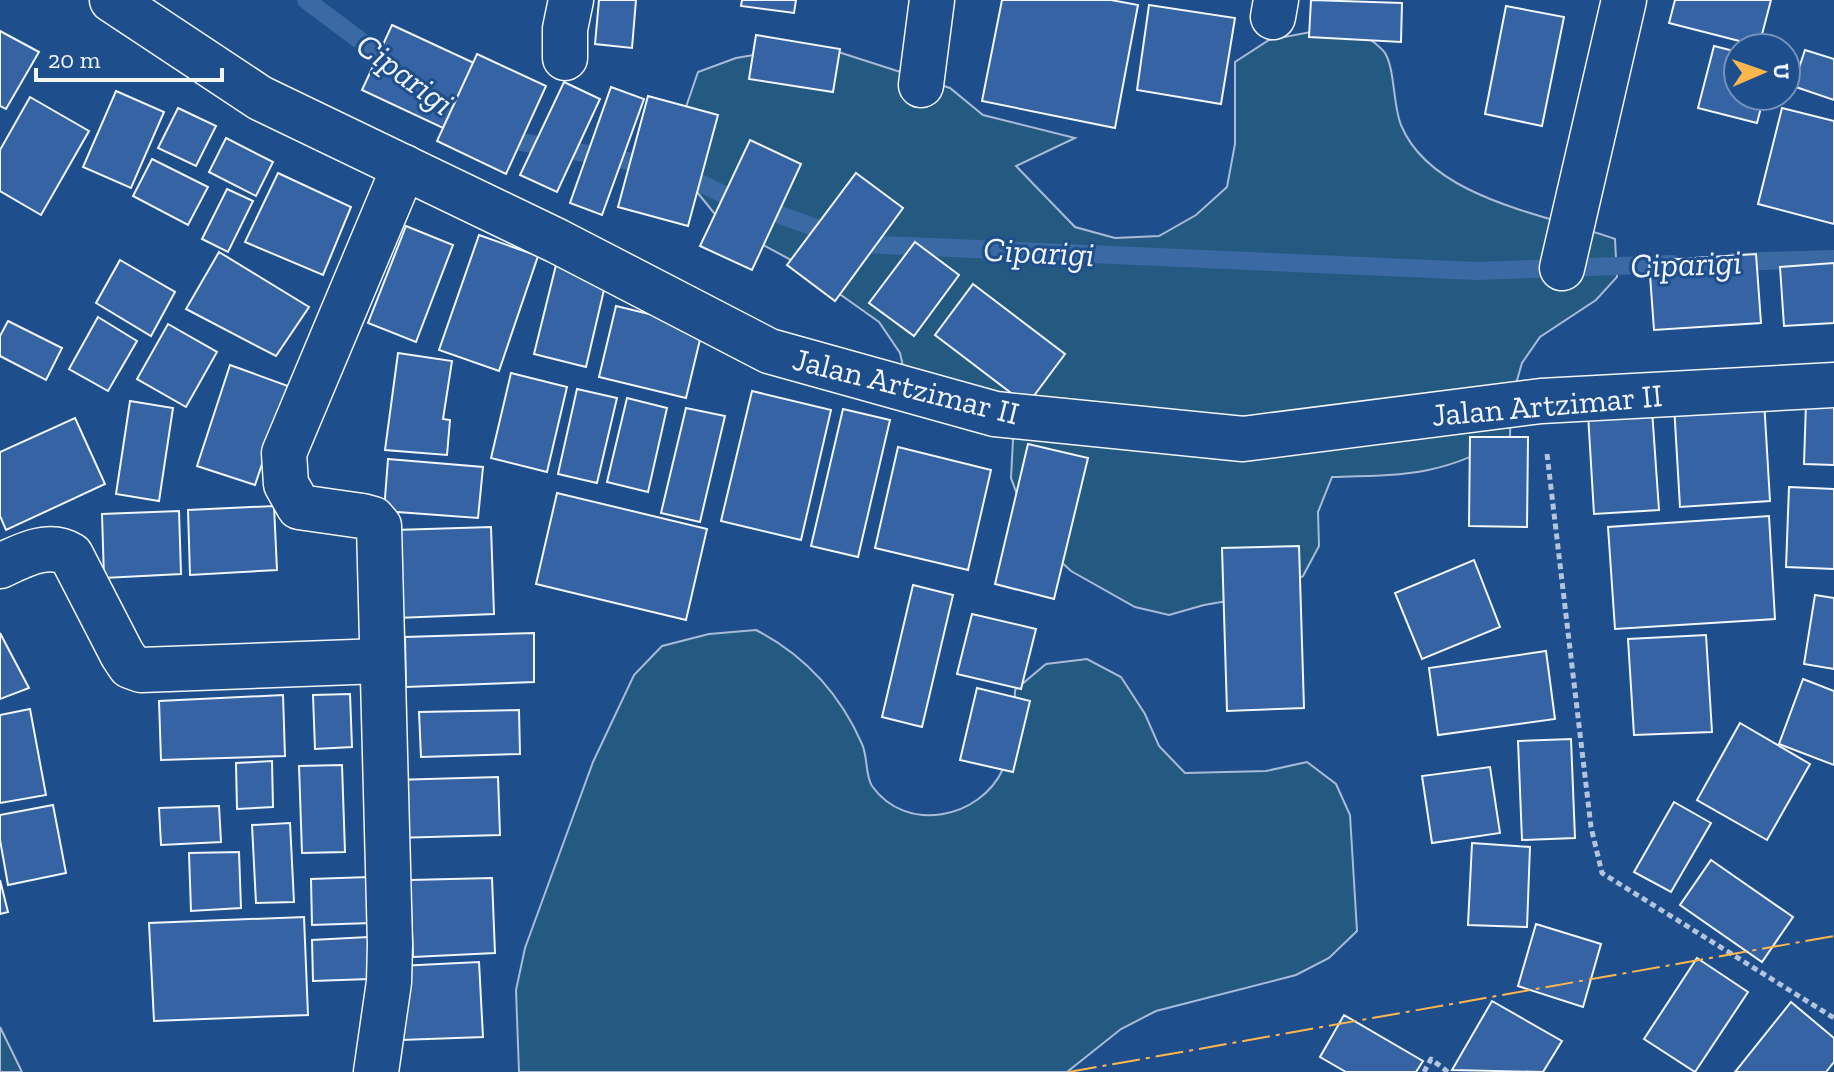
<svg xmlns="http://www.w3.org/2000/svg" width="1834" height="1072" font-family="'Zilla Slab',serif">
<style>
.green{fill:#245a82;stroke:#a8bbd7;stroke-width:2}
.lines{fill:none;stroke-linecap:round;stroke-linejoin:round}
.stream{stroke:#3b69a3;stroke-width:18}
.building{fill:#3563a3;stroke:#f2f6ff;stroke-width:2}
.minor-casing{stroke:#f2f6ff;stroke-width:47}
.path{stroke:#b3c4dc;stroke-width:5;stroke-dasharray:6 4;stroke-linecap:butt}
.minor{stroke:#1f4e8c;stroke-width:44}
.power{stroke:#ffb74d;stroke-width:2;stroke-dasharray:28 6 4 6;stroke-linecap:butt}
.labels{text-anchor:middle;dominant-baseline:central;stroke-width:6;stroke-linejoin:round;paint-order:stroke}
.street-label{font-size:32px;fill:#f2f6ff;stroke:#1f4e8c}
.water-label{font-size:34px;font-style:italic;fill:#f2f6ff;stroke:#1f4e8c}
</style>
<rect width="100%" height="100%" fill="#1f4e8c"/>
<!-- green -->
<g class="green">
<path d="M 1357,29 C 1365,37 1379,44 1385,53 C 1395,69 1393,106 1401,125 C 1431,199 1549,215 1615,239 L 1617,277 L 1596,300 L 1540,337 L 1522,363 L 1511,401 L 1510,436 C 1446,476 1404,475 1332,477 L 1318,512 L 1319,546 L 1303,576 L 1273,593 L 1204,605 L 1169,615 L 1135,607 L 1071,571 L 1045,547 L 1025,516 L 1011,478 L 1013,440 L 1002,403 L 907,384 L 900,353 L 879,322 L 793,261 L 722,223 L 697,192 L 686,107 L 698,72 L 736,58 L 783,50 L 826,48 L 950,88 L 983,115 L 1075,138 L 1016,166 L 1075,227 L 1115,238 L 1159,236 L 1196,215 L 1227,187 L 1235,144 L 1235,62 L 1269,40 L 1316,31 Z"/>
<path d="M 756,630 C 804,655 840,694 862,744 C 868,757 865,775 872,786 C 906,834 980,819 1003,769 C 1014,745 1014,716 1015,690 L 1046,664 L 1087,659 L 1121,677 L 1145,714 L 1159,746 L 1185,773 L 1266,771 L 1307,762 L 1336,784 L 1350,815 L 1357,931 L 1329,958 L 1296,975 L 1156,1011 L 1121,1029 L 1067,1072 L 519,1072 L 516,990 L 525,948 L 593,762 L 634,675 L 662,646 L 709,634 Z"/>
<path d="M 0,1027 L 22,1072 L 0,1072 Z"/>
</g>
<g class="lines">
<!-- stream -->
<g class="stream">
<path d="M 306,0 L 397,68"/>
<path d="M 499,138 L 651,165"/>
<path d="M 679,173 L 727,196 L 861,244 L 1477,271 L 1672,264"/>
<path d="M 1733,262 L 1834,259"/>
</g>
</g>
<!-- building -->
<g class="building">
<path d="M 599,0 L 636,0 L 632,48 L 595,44 Z"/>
<path d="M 742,0 L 796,0 L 794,13 L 741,6 Z"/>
<path d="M 1002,0 L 1111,0 L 1138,5 L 1115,128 L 982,101 Z"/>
<path d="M 1311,0 L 1402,3 L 1401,42 L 1309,37 Z"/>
<path d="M 1675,0 L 1771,0 L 1759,46 L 1669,23 Z"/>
<path d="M 1149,5 L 1235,18 L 1221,104 L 1137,90 Z"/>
<path d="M 1506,6 L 1564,17 L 1542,126 L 1485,114 Z"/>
<path d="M 392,25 L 474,63 L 443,128 L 362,90 Z"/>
<path d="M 0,31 L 39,52 L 6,109 L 0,106 Z"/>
<path d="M 756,35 L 840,49 L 833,92 L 749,79 Z"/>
<path d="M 1714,46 L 1738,52 L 1738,96 L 1764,96 L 1757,123 L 1698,108 Z"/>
<path d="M 1805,50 L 1834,59 L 1834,100 L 1793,86 Z"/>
<path d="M 477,54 L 546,86 L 506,174 L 437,141 Z"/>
<path d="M 564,82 L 600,99 L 557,192 L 520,175 Z"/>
<path d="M 611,87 L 644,99 L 602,215 L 570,203 Z"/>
<path d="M 116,91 L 164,112 L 131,188 L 83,167 Z"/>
<path d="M 648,96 L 718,115 L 688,226 L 618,207 Z"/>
<path d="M 30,97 L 89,131 L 41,215 L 0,191 L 0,150 Z"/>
<path d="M 178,108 L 216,126 L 196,166 L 158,148 Z"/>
<path d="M 1782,108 L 1834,121 L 1834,224 L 1758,204 Z"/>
<path d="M 226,138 L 273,162 L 256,196 L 209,172 Z"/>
<path d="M 750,140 L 801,164 L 752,270 L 700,246 Z"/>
<path d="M 152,159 L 208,187 L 188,225 L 133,196 Z"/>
<path d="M 278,173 L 351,207 L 323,275 L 245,242 Z"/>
<path d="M 856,173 L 903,208 L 835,301 L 787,265 Z"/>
<path d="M 227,189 L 253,201 L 228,252 L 202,239 Z"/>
<path d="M 406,226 L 453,245 L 416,342 L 368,323 Z"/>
<path d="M 479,235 L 538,256 L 499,371 L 439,350 Z"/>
<path d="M 915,242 L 959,275 L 914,336 L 869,303 Z"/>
<path d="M 219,252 L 309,307 L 276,356 L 186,309 Z"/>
<path d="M 1756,254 L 1761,323 L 1654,330 L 1649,261 Z"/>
<path d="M 120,260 L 175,292 L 151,336 L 96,303 Z"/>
<path d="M 1834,263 L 1834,323 L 1784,326 L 1780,267 Z"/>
<path d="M 556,265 L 607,277 L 586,367 L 534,354 Z"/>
<path d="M 973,284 L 1065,354 L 1027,405 L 935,335 Z"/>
<path d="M 616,306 L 703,327 L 686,398 L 599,377 Z"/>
<path d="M 98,317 L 137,341 L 108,391 L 69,369 Z"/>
<path d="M 8,321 L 62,348 L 46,380 L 0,356 L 0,336 Z"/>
<path d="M 168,324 L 217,352 L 186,407 L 137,379 Z"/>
<path d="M 398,353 L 452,361 L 443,419 L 450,420 L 447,455 L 385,450 Z"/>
<path d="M 230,365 L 288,386 L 255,485 L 197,466 Z"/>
<path d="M 511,373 L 567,387 L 547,472 L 491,458 Z"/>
<path d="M 577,389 L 617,398 L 597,483 L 558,474 Z"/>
<path d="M 752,391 L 831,410 L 801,540 L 721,521 Z"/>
<path d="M 627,398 L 667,408 L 648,492 L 607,482 Z"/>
<path d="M 1764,400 L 1770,501 L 1680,507 L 1674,405 Z"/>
<path d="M 130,401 L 173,408 L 159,501 L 116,494 Z"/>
<path d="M 1806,403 L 1834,404 L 1834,465 L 1804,464 Z"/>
<path d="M 686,408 L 725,416 L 700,522 L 661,513 Z"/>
<path d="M 843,409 L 890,420 L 858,557 L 811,546 Z"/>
<path d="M 1652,410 L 1659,510 L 1594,514 L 1588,414 Z"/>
<path d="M 75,418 L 105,484 L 6,530 L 0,516 L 0,452 Z"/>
<path d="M 1470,437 L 1528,437 L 1527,527 L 1469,526 Z"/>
<path d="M 1028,444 L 1088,458 L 1054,599 L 995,584 Z"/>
<path d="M 898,447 L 991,470 L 968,570 L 875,548 Z"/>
<path d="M 388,459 L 483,467 L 478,518 L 384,511 Z"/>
<path d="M 1789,487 L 1834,489 L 1834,569 L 1786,567 Z"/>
<path d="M 557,493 L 707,529 L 686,620 L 536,584 Z"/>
<path d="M 274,506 L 277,570 L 190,575 L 188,510 Z"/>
<path d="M 179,511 L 181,574 L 104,578 L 102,514 Z"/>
<path d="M 1769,516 L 1775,619 L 1615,629 L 1608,527 Z"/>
<path d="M 491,527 L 494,614 L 397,618 L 395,530 Z"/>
<path d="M 1299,546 L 1304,708 L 1227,711 L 1222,548 Z"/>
<path d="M 1474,560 L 1500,627 L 1422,659 L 1395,593 Z"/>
<path d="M 913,585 L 953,595 L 922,727 L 882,717 Z"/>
<path d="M 1815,595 L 1834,598 L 1834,669 L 1804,664 Z"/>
<path d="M 972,614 L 1036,629 L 1021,689 L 957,674 Z"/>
<path d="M 0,633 L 29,688 L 0,699 Z"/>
<path d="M 534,633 L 534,682 L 406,687 L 405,637 Z"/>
<path d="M 1706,635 L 1712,732 L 1634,735 L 1628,639 Z"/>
<path d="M 1546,651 L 1555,719 L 1438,735 L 1429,668 Z"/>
<path d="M 1803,679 L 1834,691 L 1834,765 L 1779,744 Z"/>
<path d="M 977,688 L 1030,701 L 1013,772 L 960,760 Z"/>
<path d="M 350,694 L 352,747 L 315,749 L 313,695 Z"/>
<path d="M 283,695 L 285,756 L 161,760 L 159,701 Z"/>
<path d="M 30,709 L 46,795 L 0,803 L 0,715 Z"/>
<path d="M 519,710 L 520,754 L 421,757 L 419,712 Z"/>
<path d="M 1740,723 L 1810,764 L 1767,840 L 1697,800 Z"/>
<path d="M 1571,739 L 1575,838 L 1522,840 L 1518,741 Z"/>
<path d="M 272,761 L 273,807 L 237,809 L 236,763 Z"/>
<path d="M 342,765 L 345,852 L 302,853 L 299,766 Z"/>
<path d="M 1490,767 L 1500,833 L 1432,843 L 1422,776 Z"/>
<path d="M 498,777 L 500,835 L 394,838 L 393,780 Z"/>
<path d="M 1674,802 L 1711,823 L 1671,892 L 1634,872 Z"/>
<path d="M 53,805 L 66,873 L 8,885 L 0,840 L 0,815 Z"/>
<path d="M 219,806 L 221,842 L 161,845 L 159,808 Z"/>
<path d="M 290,823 L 294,902 L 256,903 L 252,825 Z"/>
<path d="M 1472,843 L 1530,847 L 1527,927 L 1468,925 Z"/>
<path d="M 239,852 L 241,908 L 191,911 L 189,853 Z"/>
<path d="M 1711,860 L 1793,917 L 1762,962 L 1680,905 Z"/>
<path d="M 369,877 L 371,923 L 312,925 L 311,879 Z"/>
<path d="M 492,878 L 495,953 L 413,957 L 410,880 Z"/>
<path d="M 0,880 L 8,912 L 0,914 Z"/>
<path d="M 304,917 L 308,1015 L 154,1021 L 149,923 Z"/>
<path d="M 1536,924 L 1601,944 L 1583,1007 L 1518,986 Z"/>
<path d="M 368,937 L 369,979 L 313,981 L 312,940 Z"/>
<path d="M 1697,958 L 1748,992 L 1695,1072 L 1644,1039 Z"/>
<path d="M 479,962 L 483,1037 L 401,1040 L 399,966 Z"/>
<path d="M 1492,1001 L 1562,1041 L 1543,1072 L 1452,1070 Z"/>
<path d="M 1791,1002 L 1834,1038 L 1834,1062 L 1826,1072 L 1735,1072 Z"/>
<path d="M 1344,1015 L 1423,1061 L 1416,1072 L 1346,1072 L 1320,1057 Z"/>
</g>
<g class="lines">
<defs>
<g id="minor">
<path d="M 112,0 L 260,98 L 557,241 L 769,351 L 995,414 L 1243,439 L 1541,401 L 1834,385"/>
<path d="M 1273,17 L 1276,0"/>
<path d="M 565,58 L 565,29 L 571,0"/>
<path d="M 921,85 L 932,0"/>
<path d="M 1562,268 L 1624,0"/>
<path d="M 0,566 C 22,556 48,541 71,555 L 122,654 L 130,666 L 141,670 L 380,661"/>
<path d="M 376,1072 L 389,982 L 390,944 L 379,526 L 373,519 L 362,516 L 299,507 L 286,484 L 284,453 L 404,167"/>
</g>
</defs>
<!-- minor casing -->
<use href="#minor" class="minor-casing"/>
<!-- path -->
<g class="path">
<path d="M 1547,454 L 1591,827 L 1602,873 L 1834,1018"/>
<path d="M 1424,1072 L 1431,1059 L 1448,1072"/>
</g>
<!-- minor -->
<use href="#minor" class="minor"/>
<!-- power -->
<path class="power" d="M 1069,1072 L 1834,936"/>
</g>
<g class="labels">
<!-- street labels -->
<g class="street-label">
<text transform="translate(906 386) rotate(14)">Jalan Artzimar II</text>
<text transform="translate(1547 405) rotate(-5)">Jalan Artzimar II</text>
</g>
<!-- water labels -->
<g class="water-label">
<text transform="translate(405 74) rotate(37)">Ciparigi</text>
<text transform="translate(1039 252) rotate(3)">Ciparigi</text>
<text transform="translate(1686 264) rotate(-2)">Ciparigi</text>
</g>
</g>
<!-- north arrow -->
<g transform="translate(1762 72) rotate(88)"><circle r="38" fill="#1f4e8c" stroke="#7391ba" stroke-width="2"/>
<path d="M0-6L14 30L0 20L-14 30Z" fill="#ffb74d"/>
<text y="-12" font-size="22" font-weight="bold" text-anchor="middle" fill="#f2f6ff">U</text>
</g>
<!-- scale -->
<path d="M36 68v12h186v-12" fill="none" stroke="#f2f6ff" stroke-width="4"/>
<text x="48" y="68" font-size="24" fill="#f2f6ff" stroke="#1f4e8c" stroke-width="6" paint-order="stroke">20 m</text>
</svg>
